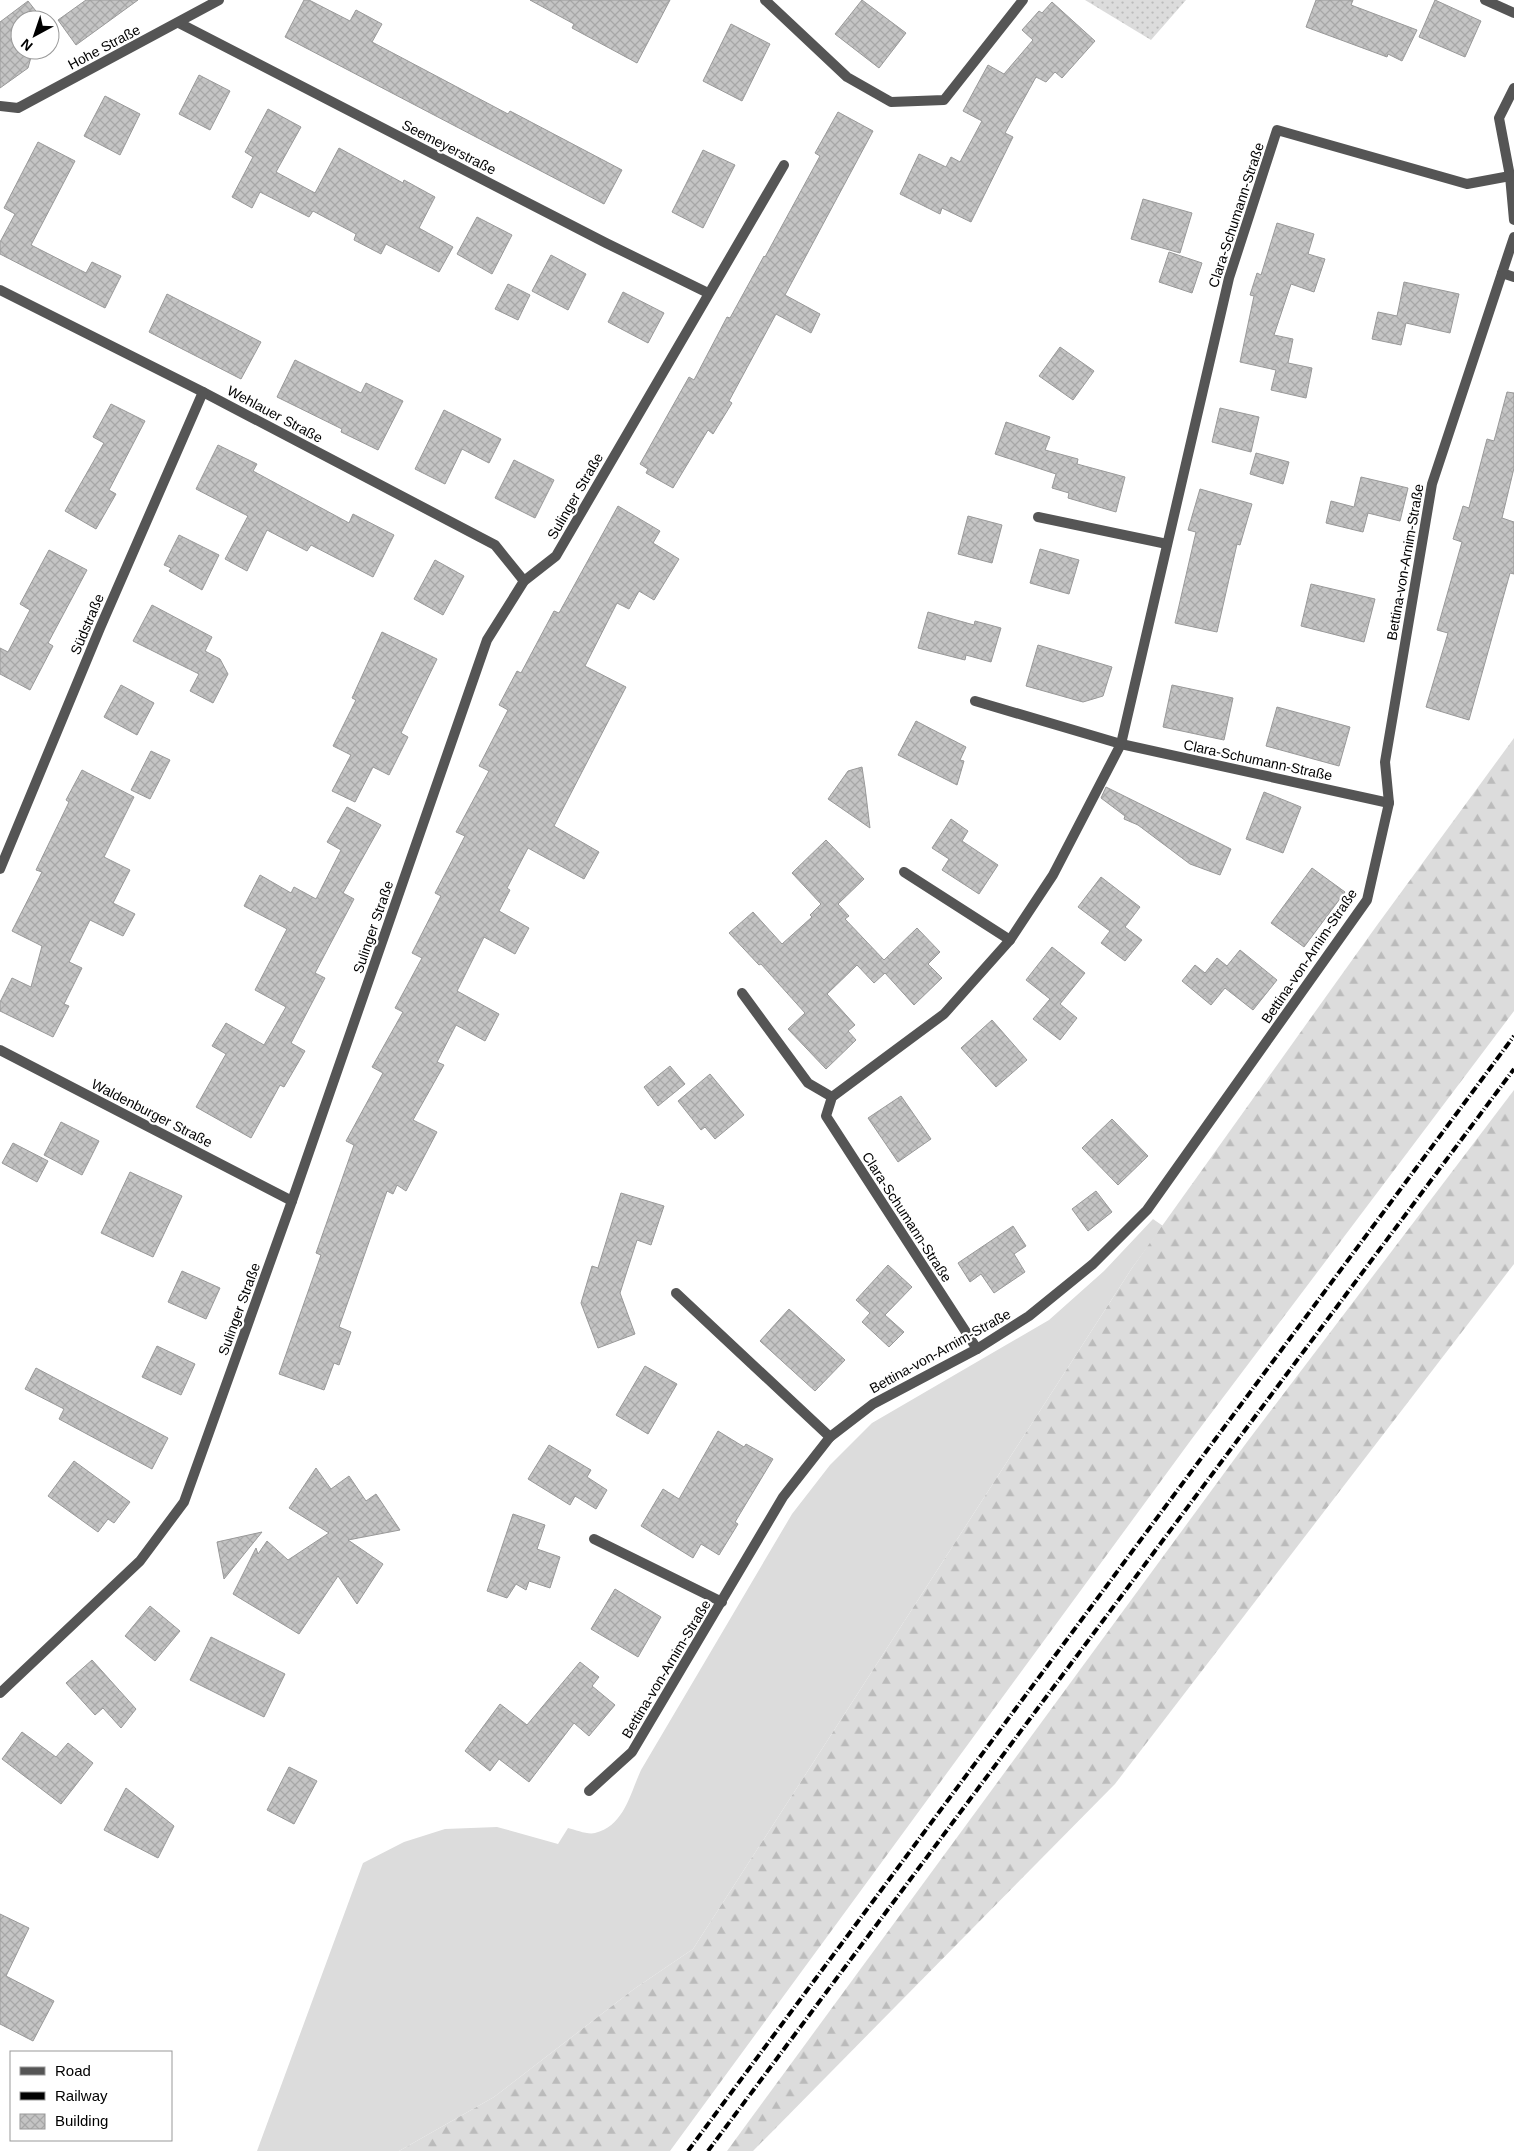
<svg xmlns="http://www.w3.org/2000/svg" width="1514" height="2151" font-family="Arial,sans-serif">
<style>
.grass{fill:#dcdcdc}
.forest{fill:url(#forest-firs)}
.park{fill:url(#park-dots)}
.building{fill:url(#building-cross-hatch);stroke:#999}
.lines{fill:none;stroke-linecap:round;stroke-linejoin:round}
.lane{stroke:#555;stroke-width:10}
.street{stroke:#555;stroke-width:10}
.rail{stroke:#000;stroke-width:4;stroke-dasharray:8 2.5 1 2.5;stroke-linecap:butt}
.labels{text-anchor:middle;dominant-baseline:central;stroke-width:4.5;stroke-linejoin:round;paint-order:stroke}
.street-label{font-size:14px;fill:#000;stroke:#fff}
</style>
<defs>
<pattern id="forest-firs" width="22" height="20" patternUnits="userSpaceOnUse" patternTransform="scale(1.25)"><rect width="22" height="20" fill="#dcdcdc"/><path d="M5 1l3.5 6h-7zM16 11l3.5 6h-7z" fill="#bbb"/></pattern>
<pattern id="park-dots" width="8" height="8" patternUnits="userSpaceOnUse" patternTransform="scale(1.25)"><rect width="8" height="8" fill="#dcdcdc"/><path d="M2 2h.1M6 6h.1" fill="none" stroke="#bbb" stroke-width="1.8" stroke-linecap="round"/></pattern>
<pattern id="building-cross-hatch" width="8" height="8" patternUnits="userSpaceOnUse" patternTransform="scale(1.25)"><rect width="8" height="8" fill="#c4c4c4"/><path d="M0 0l8 8M0 8l8-8" fill="none" stroke="#a7a7a7"/></pattern>
</defs>
<rect width="100%" height="100%" fill="#fff"/>
<!-- grass -->
<path class="grass" d="M 1153,1219 L 1163,1226 L 1132,1268 L 693,1949 L 634,1989 L 494,2097 L 399,2151 L 257,2151 L 363,1863 L 404,1842 L 445,1829 L 497,1827 L 558,1844 L 568,1828 C 576,1830 588,1835 595,1833 C 624,1826 630,1794 641,1770 L 792,1514 L 830,1465 L 872,1423 L 1049,1320 L 1104,1271 Z"/>
<!-- forest -->
<g class="forest">
<path d="M 1514,738 L 1514,1011 L 1191,1440 L 670,2151 L 399,2151 L 494,2097 L 634,1989 L 693,1949 L 1132,1268 L 1375,928 Z"/>
<path d="M 1514,1090 L 1514,1264 L 1115,1784 L 753,2151 L 727,2151 L 1247,1442 Z"/>
</g>
<!-- park -->
<path class="park" d="M 1085,0 L 1186,0 L 1151,40 Z"/>
<!-- building -->
<g class="building">
<path d="M 86,0 L 138,0 L 76,45 L 58,20 Z"/>
<path d="M 304,0 L 309,0 L 350,21 L 356,10 L 382,24 L 372,42 L 508,114 L 510,111 L 622,170 L 604,204 L 285,37 Z"/>
<path d="M 530,0 L 670,0 L 637,63 L 572,28 L 574,24 Z"/>
<path d="M 862,0 L 906,33 L 879,68 L 835,34 Z"/>
<path d="M 1316,0 L 1353,0 L 1351,5 L 1417,30 L 1402,61 L 1388,54 L 1387,57 L 1306,27 Z"/>
<path d="M 1435,0 L 1481,21 L 1465,57 L 1419,37 Z"/>
<path d="M 28,1 L 43,20 L 20,20 L 20,50 L 33,50 L 28,68 L 0,88 L 0,22 Z"/>
<path d="M 1052,2 L 1095,41 L 1062,78 L 1055,72 L 1046,82 L 1036,77 L 1005,133 L 1013,137 L 971,222 L 942,208 L 940,214 L 900,194 L 919,154 L 946,167 L 951,157 L 960,162 L 982,121 L 963,111 L 988,65 L 1004,74 L 1033,40 L 1022,30 L 1039,11 L 1042,13 Z"/>
<path d="M 731,24 L 770,44 L 742,101 L 703,81 Z"/>
<path d="M 199,75 L 230,91 L 210,130 L 179,114 Z"/>
<path d="M 105,96 L 140,114 L 120,155 L 84,136 Z"/>
<path d="M 268,109 L 301,127 L 276,172 L 315,193 L 339,148 L 403,183 L 404,180 L 435,197 L 419,228 L 453,247 L 439,272 L 386,244 L 381,254 L 354,240 L 356,234 L 313,211 L 309,217 L 260,192 L 252,208 L 232,197 L 253,157 L 245,152 Z"/>
<path d="M 838,112 L 873,131 L 785,295 L 820,314 L 811,333 L 776,314 L 729,401 L 732,403 L 713,434 L 708,430 L 673,488 L 646,473 L 648,469 L 640,464 L 689,377 L 694,380 L 727,317 L 730,318 L 764,256 L 765,257 L 820,156 L 815,153 Z"/>
<path d="M 38,142 L 75,161 L 31,245 L 86,273 L 92,262 L 121,276 L 105,308 L 0,254 L 0,242 L 15,214 L 4,208 Z"/>
<path d="M 703,150 L 735,165 L 703,228 L 672,212 Z"/>
<path d="M 1143,199 L 1192,213 L 1180,253 L 1131,239 Z"/>
<path d="M 477,217 L 512,235 L 492,274 L 457,254 Z"/>
<path d="M 1277,223 L 1314,234 L 1308,254 L 1325,259 L 1314,292 L 1291,284 L 1274,335 L 1293,339 L 1288,363 L 1312,368 L 1306,398 L 1271,390 L 1276,370 L 1240,362 L 1254,296 L 1250,295 L 1257,273 L 1261,275 Z"/>
<path d="M 1169,252 L 1202,263 L 1192,293 L 1159,282 Z"/>
<path d="M 551,255 L 586,274 L 568,310 L 532,291 Z"/>
<path d="M 1404,282 L 1459,294 L 1450,333 L 1406,323 L 1401,345 L 1372,339 L 1378,312 L 1397,316 Z"/>
<path d="M 508,284 L 530,295 L 518,320 L 495,309 Z"/>
<path d="M 623,292 L 664,313 L 648,343 L 608,322 Z"/>
<path d="M 167,294 L 261,342 L 241,379 L 149,332 Z"/>
<path d="M 1060,347 L 1094,371 L 1073,400 L 1039,376 Z"/>
<path d="M 295,360 L 361,393 L 366,383 L 403,401 L 378,450 L 341,432 L 342,429 L 277,397 Z"/>
<path d="M 1507,392 L 1514,393 L 1514,468 L 1502,518 L 1514,522 L 1514,574 L 1510,573 L 1469,720 L 1426,707 L 1448,633 L 1437,630 L 1462,542 L 1453,539 L 1463,506 L 1469,508 L 1487,439 L 1494,441 Z"/>
<path d="M 111,404 L 145,421 L 109,490 L 116,494 L 96,529 L 65,511 L 104,443 L 93,437 Z"/>
<path d="M 1220,408 L 1259,417 L 1251,452 L 1212,442 Z"/>
<path d="M 444,410 L 501,439 L 489,463 L 462,449 L 445,484 L 415,469 Z"/>
<path d="M 1006,422 L 1050,437 L 1045,450 L 1078,459 L 1077,464 L 1125,477 L 1116,512 L 1068,498 L 1069,493 L 1052,488 L 1056,474 L 995,454 Z"/>
<path d="M 218,445 L 257,464 L 253,471 L 349,523 L 353,514 L 394,535 L 373,577 L 311,545 L 307,551 L 267,530 L 247,571 L 225,559 L 248,516 L 196,489 Z"/>
<path d="M 1256,453 L 1289,462 L 1283,484 L 1250,474 Z"/>
<path d="M 514,460 L 554,480 L 535,518 L 495,498 Z"/>
<path d="M 1361,477 L 1408,488 L 1400,521 L 1368,513 L 1363,532 L 1326,523 L 1331,501 L 1354,507 Z"/>
<path d="M 1200,489 L 1252,504 L 1240,545 L 1237,544 L 1217,632 L 1175,623 L 1196,532 L 1188,530 Z"/>
<path d="M 618,506 L 660,531 L 653,543 L 679,559 L 654,600 L 639,591 L 629,609 L 617,603 L 585,666 L 626,687 L 554,826 L 599,852 L 584,879 L 528,848 L 507,888 L 510,890 L 499,911 L 529,928 L 515,954 L 484,937 L 457,991 L 499,1014 L 485,1041 L 456,1025 L 437,1062 L 444,1065 L 413,1120 L 437,1132 L 406,1191 L 397,1185 L 393,1194 L 387,1191 L 339,1327 L 351,1332 L 339,1365 L 334,1363 L 324,1390 L 279,1374 L 321,1255 L 316,1253 L 354,1145 L 346,1141 L 383,1073 L 372,1067 L 403,1012 L 395,1008 L 422,958 L 412,953 L 441,896 L 435,893 L 465,836 L 456,832 L 489,771 L 479,766 L 508,710 L 499,705 L 517,671 L 521,673 L 554,611 L 559,613 Z"/>
<path d="M 968,516 L 1002,525 L 992,563 L 958,554 Z"/>
<path d="M 179,535 L 219,555 L 202,590 L 169,571 L 171,568 L 164,565 Z"/>
<path d="M 1040,549 L 1079,560 L 1069,594 L 1030,583 Z"/>
<path d="M 49,550 L 87,570 L 48,643 L 53,646 L 30,690 L 0,674 L 0,648 L 8,652 L 30,610 L 20,604 Z"/>
<path d="M 435,560 L 464,576 L 443,615 L 414,599 Z"/>
<path d="M 1311,584 L 1375,599 L 1364,642 L 1301,626 Z"/>
<path d="M 152,605 L 212,637 L 205,651 L 220,659 L 228,674 L 213,703 L 190,691 L 199,674 L 133,641 Z"/>
<path d="M 928,612 L 974,625 L 975,621 L 1001,628 L 991,662 L 966,655 L 965,660 L 918,648 Z"/>
<path d="M 382,632 L 437,659 L 401,733 L 408,737 L 389,775 L 373,767 L 355,802 L 332,791 L 351,755 L 333,746 L 356,700 L 352,698 Z"/>
<path d="M 1038,645 L 1112,667 L 1103,696 L 1083,702 L 1026,686 Z"/>
<path d="M 121,685 L 154,703 L 137,735 L 104,717 Z"/>
<path d="M 1172,685 L 1233,698 L 1224,740 L 1163,727 Z"/>
<path d="M 1277,707 L 1350,727 L 1339,766 L 1266,746 Z"/>
<path d="M 916,721 L 966,747 L 960,760 L 964,761 L 957,785 L 898,755 Z"/>
<path d="M 151,751 L 170,760 L 150,799 L 131,790 Z"/>
<path d="M 862,767 L 865,787 L 870,828 L 828,799 L 848,771 Z"/>
<path d="M 82,770 L 134,797 L 104,857 L 130,870 L 113,903 L 135,914 L 123,936 L 90,920 L 69,962 L 82,968 L 64,1004 L 69,1006 L 53,1037 L 0,1011 L 0,1002 L 12,978 L 31,987 L 42,946 L 12,931 L 42,872 L 36,870 L 69,802 L 66,800 Z"/>
<path d="M 1106,787 L 1231,849 L 1220,875 L 1190,864 L 1138,825 L 1124,819 L 1125,816 L 1101,798 Z"/>
<path d="M 1264,792 L 1301,807 L 1283,853 L 1246,839 Z"/>
<path d="M 347,807 L 381,825 L 343,893 L 354,899 L 315,973 L 325,978 L 291,1043 L 305,1051 L 284,1087 L 280,1085 L 251,1138 L 196,1107 L 226,1054 L 212,1046 L 226,1023 L 264,1045 L 286,1007 L 255,990 L 287,929 L 244,906 L 260,875 L 291,893 L 294,887 L 316,899 L 341,850 L 327,842 Z"/>
<path d="M 951,819 L 968,831 L 962,841 L 998,865 L 979,894 L 942,870 L 949,859 L 932,848 Z"/>
<path d="M 826,840 L 864,879 L 838,904 L 849,916 L 845,919 L 884,960 L 917,928 L 940,952 L 928,964 L 942,978 L 914,1005 L 885,973 L 874,983 L 857,965 L 827,994 L 855,1025 L 848,1031 L 856,1040 L 826,1069 L 788,1029 L 805,1013 L 761,964 L 759,965 L 729,933 L 753,912 L 782,944 L 812,917 L 810,915 L 821,904 L 792,873 Z"/>
<path d="M 1312,868 L 1345,892 L 1304,947 L 1271,923 Z"/>
<path d="M 1101,877 L 1140,907 L 1125,927 L 1142,940 L 1125,961 L 1101,943 L 1110,931 L 1078,907 Z"/>
<path d="M 1052,947 L 1085,973 L 1060,1004 L 1077,1018 L 1060,1040 L 1033,1019 L 1050,999 L 1026,980 Z"/>
<path d="M 1240,950 L 1277,980 L 1253,1010 L 1225,988 L 1211,1005 L 1182,981 L 1195,965 L 1205,973 L 1217,958 L 1227,966 Z"/>
<path d="M 992,1020 L 1027,1060 L 996,1087 L 961,1048 Z"/>
<path d="M 670,1066 L 685,1084 L 658,1106 L 644,1087 Z"/>
<path d="M 710,1074 L 744,1115 L 715,1139 L 705,1127 L 701,1130 L 678,1101 Z"/>
<path d="M 901,1096 L 931,1139 L 898,1162 L 868,1118 Z"/>
<path d="M 1112,1119 L 1148,1156 L 1118,1185 L 1082,1148 Z"/>
<path d="M 61,1122 L 99,1141 L 82,1175 L 44,1155 Z"/>
<path d="M 13,1143 L 48,1161 L 37,1182 L 2,1163 Z"/>
<path d="M 130,1172 L 182,1196 L 153,1257 L 101,1233 Z"/>
<path d="M 1096,1191 L 1112,1212 L 1088,1231 L 1072,1209 Z"/>
<path d="M 621,1193 L 664,1206 L 651,1245 L 637,1240 L 620,1293 L 635,1334 L 598,1348 L 581,1303 L 592,1266 L 598,1268 Z"/>
<path d="M 1013,1226 L 1026,1246 L 1014,1254 L 1025,1272 L 994,1293 L 981,1274 L 970,1282 L 958,1263 Z"/>
<path d="M 888,1265 L 912,1287 L 885,1315 L 904,1332 L 889,1347 L 862,1322 L 870,1313 L 856,1300 Z"/>
<path d="M 182,1271 L 220,1288 L 206,1319 L 168,1302 Z"/>
<path d="M 789,1309 L 845,1360 L 815,1391 L 760,1341 Z"/>
<path d="M 157,1346 L 195,1364 L 181,1395 L 142,1377 Z"/>
<path d="M 645,1366 L 677,1384 L 648,1434 L 616,1415 Z"/>
<path d="M 36,1368 L 168,1438 L 152,1469 L 59,1419 L 64,1409 L 25,1389 Z"/>
<path d="M 718,1431 L 744,1447 L 746,1444 L 773,1459 L 735,1522 L 738,1524 L 719,1555 L 701,1544 L 693,1558 L 641,1526 L 663,1489 L 679,1499 Z"/>
<path d="M 549,1445 L 591,1470 L 587,1477 L 607,1490 L 596,1509 L 575,1496 L 570,1505 L 528,1479 Z"/>
<path d="M 74,1461 L 130,1502 L 114,1523 L 108,1519 L 98,1532 L 48,1496 Z"/>
<path d="M 316,1468 L 331,1489 L 349,1476 L 366,1501 L 376,1494 L 400,1530 L 348,1540 L 383,1564 L 357,1604 L 338,1576 L 299,1634 L 233,1594 L 256,1548 L 258,1554 L 267,1541 L 288,1560 L 329,1533 L 289,1508 Z"/>
<path d="M 513,1514 L 545,1525 L 537,1549 L 560,1557 L 550,1588 L 529,1581 L 526,1590 L 516,1584 L 507,1598 L 487,1591 Z"/>
<path d="M 262,1532 L 224,1579 L 217,1542 Z"/>
<path d="M 615,1589 L 661,1617 L 638,1657 L 591,1629 Z"/>
<path d="M 150,1606 L 180,1631 L 155,1661 L 125,1636 Z"/>
<path d="M 211,1637 L 285,1674 L 264,1717 L 190,1680 Z"/>
<path d="M 92,1660 L 136,1709 L 121,1728 L 103,1708 L 95,1715 L 66,1683 Z"/>
<path d="M 580,1662 L 599,1677 L 592,1686 L 615,1705 L 589,1736 L 574,1723 L 529,1782 L 499,1759 L 490,1771 L 465,1751 L 500,1704 L 527,1725 Z"/>
<path d="M 22,1732 L 56,1757 L 68,1743 L 93,1763 L 61,1804 L 2,1759 Z"/>
<path d="M 289,1767 L 317,1781 L 294,1824 L 267,1810 Z"/>
<path d="M 126,1788 L 174,1826 L 158,1858 L 104,1830 Z"/>
<path d="M 0,1914 L 29,1928 L 6,1976 L 54,2001 L 33,2041 L 0,2024 Z"/>
</g>
<g class="lines">
<!-- lane -->
<g class="lane">
<path d="M 1038,517 L 1167,544"/>
<path d="M 975,701 L 1121,744"/>
<path d="M 742,993 L 808,1083 L 832,1097"/>
<path d="M 676,1293 L 830,1437"/>
<path d="M 594,1539 L 722,1602"/>
</g>
<!-- street -->
<g class="street">
<path d="M 765,0 L 847,77 L 891,102 L 944,100 L 1023,0"/>
<path d="M 1485,0 L 1514,13"/>
<path d="M 179,23 L 606,243 L 708,293"/>
<path d="M 1514,88 L 1499,118 L 1510,176 L 1514,220"/>
<path d="M 0,106 L 18,108 L 219,0"/>
<path d="M 1502,273 L 1514,277"/>
<path d="M 0,290 L 203,392 L 495,545 L 524,581"/>
<path d="M 1121,744 L 1389,803"/>
<path d="M 0,869 L 100,628 L 203,392"/>
<path d="M 904,872 L 1010,940"/>
<path d="M 0,1050 L 292,1201"/>
<path d="M 977,1349 L 826,1116 L 832,1097 L 944,1014 L 1010,940 L 1053,875 L 1121,744 L 1229,278 L 1277,130 L 1467,184 L 1510,176"/>
<path d="M 0,1693 L 140,1561 L 184,1502 L 292,1201 L 487,640 L 524,581 L 556,556 L 784,165"/>
<path d="M 589,1791 L 632,1752 L 783,1497 L 830,1437 L 873,1404 L 977,1349 L 1029,1316 L 1093,1264 L 1147,1210 L 1367,900 L 1389,803 L 1385,762 L 1432,484 L 1514,237"/>
</g>
<!-- rail -->
<g class="rail">
<path d="M 688,2151 L 1514,1036"/>
<path d="M 708,2151 L 1514,1069"/>
</g>
</g>
<g class="labels">
<!-- street labels -->
<g class="street-label">
<text transform="translate(104 47) rotate(-28)">Hohe Straße</text>
<text transform="translate(449 147) rotate(27)">Seemeyerstraße</text>
<text transform="translate(1236 215) rotate(-72)">Clara-Schumann-Straße</text>
<text transform="translate(275 414) rotate(28)">Wehlauer Straße</text>
<text transform="translate(575 496) rotate(-60)">Sulinger Straße</text>
<text transform="translate(1405 562) rotate(-80)">Bettina-von-Arnim-Straße</text>
<text transform="translate(87 624) rotate(-67)">Südstraße</text>
<text transform="translate(1258 760) rotate(12)">Clara-Schumann-Straße</text>
<text transform="translate(373 927) rotate(-71)">Sulinger Straße</text>
<text transform="translate(1309 956) rotate(-56)">Bettina-von-Arnim-Straße</text>
<text transform="translate(152 1113) rotate(27)">Waldenburger Straße</text>
<text transform="translate(907 1217) rotate(57)">Clara-Schumann-Straße</text>
<text transform="translate(239 1309) rotate(-70)">Sulinger Straße</text>
<text transform="translate(940 1351) rotate(-29)">Bettina-von-Arnim-Straße</text>
<text transform="translate(666 1669) rotate(-59)">Bettina-von-Arnim-Straße</text>
</g>
</g>
<!-- legend -->
<rect x="10" y="2051" width="162" height="90" fill="#ffffff" stroke="#999999"/>
<rect x="20" y="2067" width="25" height="8" fill="#555555" stroke="#999999"/>
<text x="55" y="2076" font-size="15" fill="#000000">Road</text>
<rect x="20" y="2092" width="25" height="8" fill="#000000" stroke="#999999"/>
<text x="55" y="2101" font-size="15" fill="#000000">Railway</text>
<rect x="20" y="2114" width="25" height="15" fill="url(#building-cross-hatch)" stroke="#999999"/>
<text x="55" y="2126" font-size="15" fill="#000000">Building</text>
<!-- north arrow -->
<g transform="translate(35 35) rotate(220)"><circle r="24" fill="#ffffff" stroke="#999999"/>
<path d="M0-4L9 19L0 12L-9 19Z" fill="#000000"/>
<text y="-8" font-size="14" font-weight="bold" text-anchor="middle" fill="#000000">N</text>
</g>
</svg>
